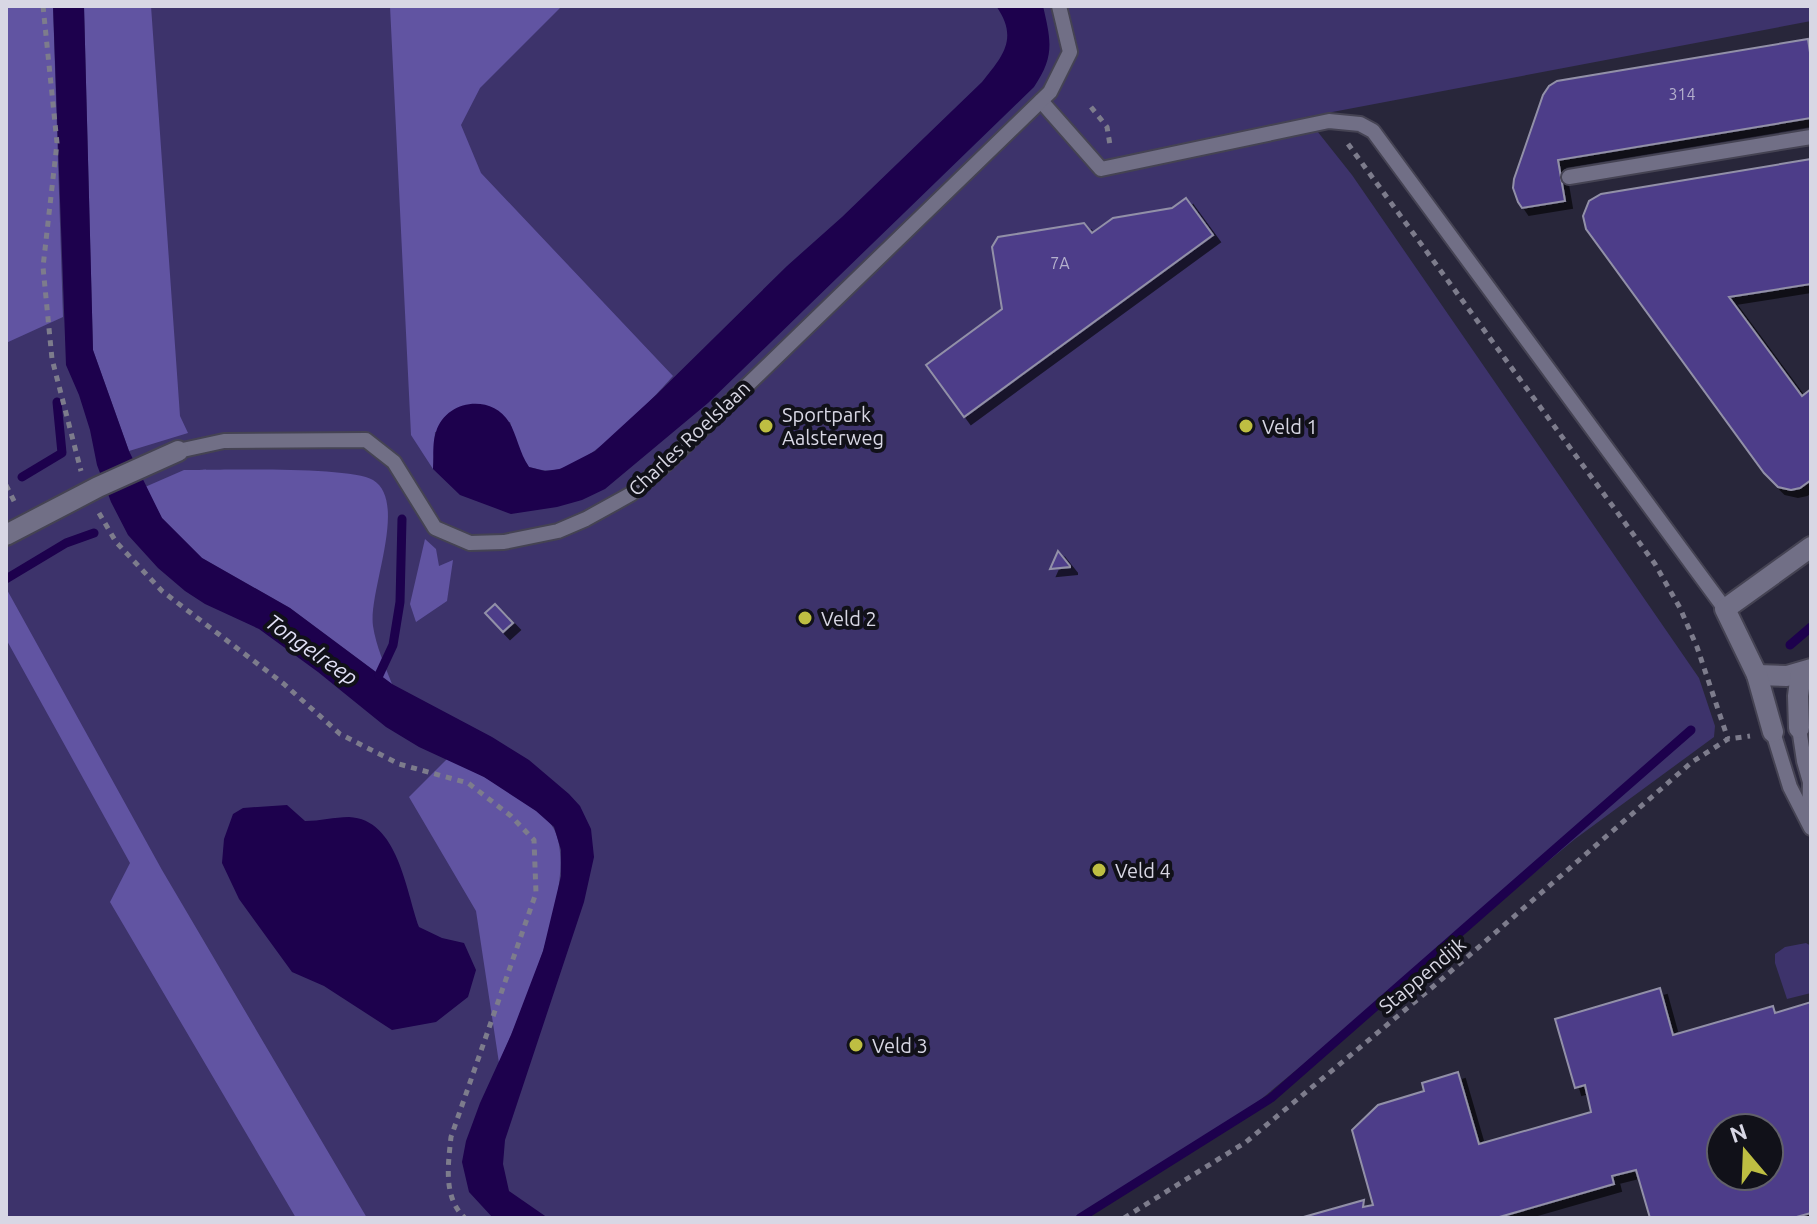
<svg xmlns="http://www.w3.org/2000/svg" width="1817" height="1224" font-family="Ubuntu,sans-serif">
<style>
.green{fill:#3d336b}
.forest{fill:#6154a2}
.water{fill:#1d014d}
.lines{fill:none;stroke-linecap:round;stroke-linejoin:round}
.stream{stroke:#1d014d;stroke-width:9}
.building{fill:#4d3e89;stroke:#9290a8;stroke-width:2;fill-rule:evenodd;filter:url(#shadow)}
.service-casing{stroke:#454353;stroke-width:18}
.minor-casing{stroke:#454353;stroke-width:24}
.path{stroke:#7d7c8c;stroke-width:5;stroke-dasharray:6 6;stroke-linecap:butt}
.service{stroke:#716f86;stroke-width:14}
.minor{stroke:#716f86;stroke-width:20}
.poi-dot{fill:#bebe42;stroke:#111119;stroke-width:3}
.labels{text-anchor:middle;dominant-baseline:central;stroke-width:8;stroke-linejoin:round;paint-order:stroke}
.number-label{font-size:16px;fill:#b5b1cd}
.poi-label{font-size:20px;fill:#d8d7e4;stroke:#111119;text-anchor:start}
.street-label{font-size:20px;fill:#d8d7e4;stroke:#111119}
.water-label{font-size:22px;font-style:italic;fill:#e1e0f6;stroke:#111119}
</style>
<defs>
<filter id="shadow"><feDropShadow dx="7" dy="7" stdDeviation="0" flood-color="#0009"/></filter>
</defs>
<rect width="100%" height="100%" fill="#28263a"/>
<!-- green -->
<g class="green">
<path d="M 6,6 L 1811,6 L 1811,21 L 1306,117 L 1352,175 L 1699,678 L 1715,726 L 1714,737 L 1575,839 L 1236,1120 L 1087,1218 L 6,1218 Z"/>
<path d="M 1806,943 L 1811,946 L 1811,993 L 1787,999 L 1775,963 L 1775,954 L 1785,947 Z"/>
</g>
<!-- forest -->
<g class="forest">
<path d="M 6,6 L 53,6 L 63,317 L 6,343 Z"/>
<path d="M 84,6 L 151,6 L 180,416 L 188,433 L 129,451 L 93,350 Z"/>
<path d="M 390,6 L 562,6 L 480,88 L 461,125 L 481,173 L 673,376 C 649,403 595,461 559,469 C 548,472 540,470 529,467 L 519,452 L 510,422 L 435,432 L 433,469 L 411,435 Z"/>
<path d="M 184,470 C 218,470 350,466 373,480 C 409,502 368,591 373,626 C 376,646 385,666 392,684 L 290,608 L 202,558 L 162,518 L 145,487 Z"/>
<path d="M 425,539 L 436,549 L 439,566 L 453,560 L 447,601 L 416,622 L 410,604 Z"/>
<path d="M 6,588 L 162,870 L 367,1218 L 296,1218 L 110,902 L 130,863 L 6,639 Z"/>
<path d="M 447,759 C 471,768 544,808 554,829 C 580,881 521,1012 499,1063 L 476,911 L 409,797 Z"/>
</g>
<!-- water -->
<g class="water">
<path d="M 53,6 L 84,6 L 93,350 L 129,451 L 162,518 L 202,558 L 290,608 L 392,684 L 492,737 L 529,760 L 569,794 L 580,806 L 591,829 L 594,857 L 584,902 L 505,1140 L 503,1164 L 509,1191 L 548,1218 L 493,1218 L 469,1192 L 462,1162 L 466,1141 L 480,1103 L 511,1035 L 543,951 L 561,876 L 561,850 L 554,827 L 536,811 L 484,777 L 419,747 L 386,727 L 318,672 L 259,629 L 205,604 L 185,591 L 158,568 L 128,535 L 111,502 L 97,465 L 90,430 L 79,395 L 66,365 Z"/>
<path d="M 996,6 L 1043,6 C 1051,41 1055,56 1034,87 L 708,403 L 605,489 L 582,500 L 557,507 L 511,514 L 460,495 L 433,469 C 434,457 432,443 436,432 C 446,399 492,394 509,422 C 517,435 519,452 529,467 L 545,471 L 560,469 L 595,451 L 656,395 L 787,266 L 842,217 L 982,82 C 1003,56 1019,38 996,6 Z"/>
<path d="M 287,805 L 305,821 C 320,821 334,817 349,817 C 398,819 406,891 419,927 L 442,938 L 464,943 L 476,970 L 468,997 L 436,1022 L 392,1030 L 324,986 L 292,972 L 239,899 L 222,863 L 224,839 L 233,814 L 243,808 Z"/>
</g>
<g class="lines">
<!-- stream -->
<g class="stream">
<path d="M 22,477 L 62,453 L 57,402"/>
<path d="M 6,579 L 66,543 L 94,533"/>
<path d="M 1790,645 L 1811,627"/>
<path d="M 379,675 L 393,645 L 400,602 L 402,519"/>
<path d="M 1080,1218 L 1271,1098 L 1691,730"/>
</g>
</g>
<!-- building -->
<g class="building">
<path d="M 1808,39 L 1811,59 L 1811,118 L 1558,160 L 1565,201 L 1522,208 L 1518,202 L 1513,188 L 1514,179 L 1543,95 L 1549,86 L 1557,81 Z"/>
<path d="M 1811,159 L 1811,284 L 1729,297 L 1802,396 L 1811,389 L 1811,480 L 1800,488 L 1791,490 L 1778,487 L 1764,473 L 1586,229 L 1583,216 L 1589,201 L 1601,194 Z"/>
<path d="M 1186,198 L 1213,235 L 964,417 L 926,365 L 1002,309 L 992,247 L 998,237 L 1084,223 L 1092,233 L 1113,218 L 1172,208 Z"/>
<path d="M 1058,551 L 1070,566 L 1070,567 L 1050,569 Z"/>
<path d="M 495,604 L 513,623 L 503,632 L 485,613 Z"/>
<path d="M 1660,988 L 1673,1035 L 1773,1006 L 1775,1013 L 1811,1002 L 1811,1213 L 1793,1218 L 1650,1218 L 1636,1170 L 1612,1176 L 1614,1184 L 1496,1218 L 1300,1218 L 1364,1200 L 1363,1207 L 1373,1205 L 1352,1130 L 1378,1105 L 1424,1091 L 1422,1083 L 1458,1072 L 1479,1144 L 1591,1112 L 1585,1085 L 1575,1088 L 1555,1019 ZM 1721,1128 L 1769,1128 L 1769,1176 L 1721,1176 Z"/>
</g>
<g class="lines">
<defs>
<g id="service">
<path d="M 1041,101 L 1101,169 L 1329,121 L 1360,124 L 1373,131 L 1725,609"/>
<path d="M 1569,177 L 1811,137"/>
<path d="M 178,451 L 224,441 L 366,440 L 394,462 L 435,528 L 470,543 L 504,542 L 558,531 L 586,519 L 631,494 L 668,462 L 1050,92 L 1070,52 L 1059,6"/>
<path d="M 1799,728 L 1804,761 L 1810,782 L 1809,822"/>
<path d="M 1773,732 L 1790,787 L 1811,828"/>
</g>
<g id="minor">
<path d="M 6,535 L 98,487 L 178,451"/>
<path d="M 1757,675 L 1787,676 L 1811,669"/>
<path d="M 1799,728 L 1798,696 L 1801,673"/>
<path d="M 1773,732 L 1757,675 L 1725,609 L 1811,547"/>
</g>
</defs>
<!-- service casing -->
<use href="#service" class="service-casing"/>
<!-- minor casing -->
<use href="#minor" class="minor-casing"/>
<!-- path -->
<g class="path">
<path d="M 43,6 L 57,143 L 43,267 L 52,359 L 81,471"/>
<path d="M 1091,107 L 1107,127 L 1110,145"/>
<path d="M 1348,144 L 1655,564 L 1680,608 L 1697,647 L 1728,739"/>
<path d="M 6,485 L 16,505"/>
<path d="M 99,513 L 116,542 L 162,591 L 284,684 L 340,734 L 399,764 L 468,783 L 511,816 L 534,840 L 536,893 L 451,1137 C 448,1165 443,1198 465,1218"/>
<path d="M 1124,1218 L 1246,1142 L 1435,985 L 1692,762 L 1728,739 L 1750,736"/>
</g>
<!-- service -->
<use href="#service" class="service"/>
<!-- minor -->
<use href="#minor" class="minor"/>
</g>
<!-- markers -->
<g class="poi-dot">
<circle cx="766" cy="426" r="8"/>
<circle cx="1246" cy="426" r="8"/>
<circle cx="805" cy="618" r="8"/>
<circle cx="1099" cy="870" r="8"/>
<circle cx="856" cy="1045" r="8"/>
</g>
<g class="labels">
<!-- number labels -->
<g class="number-label">
<text x="1682" y="94">314</text>
<text x="1060" y="263">7A</text>
</g>
<!-- poi labels -->
<g class="poi-label">
<text x="782" y="414">Sportpark<tspan x="782" dy="23">Aalsterweg</tspan></text>
<text x="1262" y="426">Veld 1</text>
<text x="821" y="618">Veld 2</text>
<text x="1115" y="870">Veld 4</text>
<text x="872" y="1045">Veld 3</text>
</g>
<!-- street labels -->
<g class="street-label">
<text transform="translate(689 438) rotate(-43)">Charles Roelslaan</text>
<text transform="translate(1422 975) rotate(-40)">Stappendijk</text>
</g>
<!-- water labels -->
<g class="water-label">
<text transform="translate(312 649) rotate(35)">Tongelreep</text>
</g>
</g>
<!-- border -->
<rect width="1817" height="1224" fill="none" stroke="#d8d7e4" stroke-width="16"/>
<!-- north arrow -->
<g transform="translate(1745 1152) rotate(341)"><circle r="38" fill="#111119" stroke="#61606a" stroke-width="2"/>
<path d="M0-6L14 30L0 20L-14 30Z" fill="#bebe42"/>
<text y="-12" font-size="22" font-weight="bold" text-anchor="middle" fill="#d8d7e4">N</text>
</g>
</svg>
